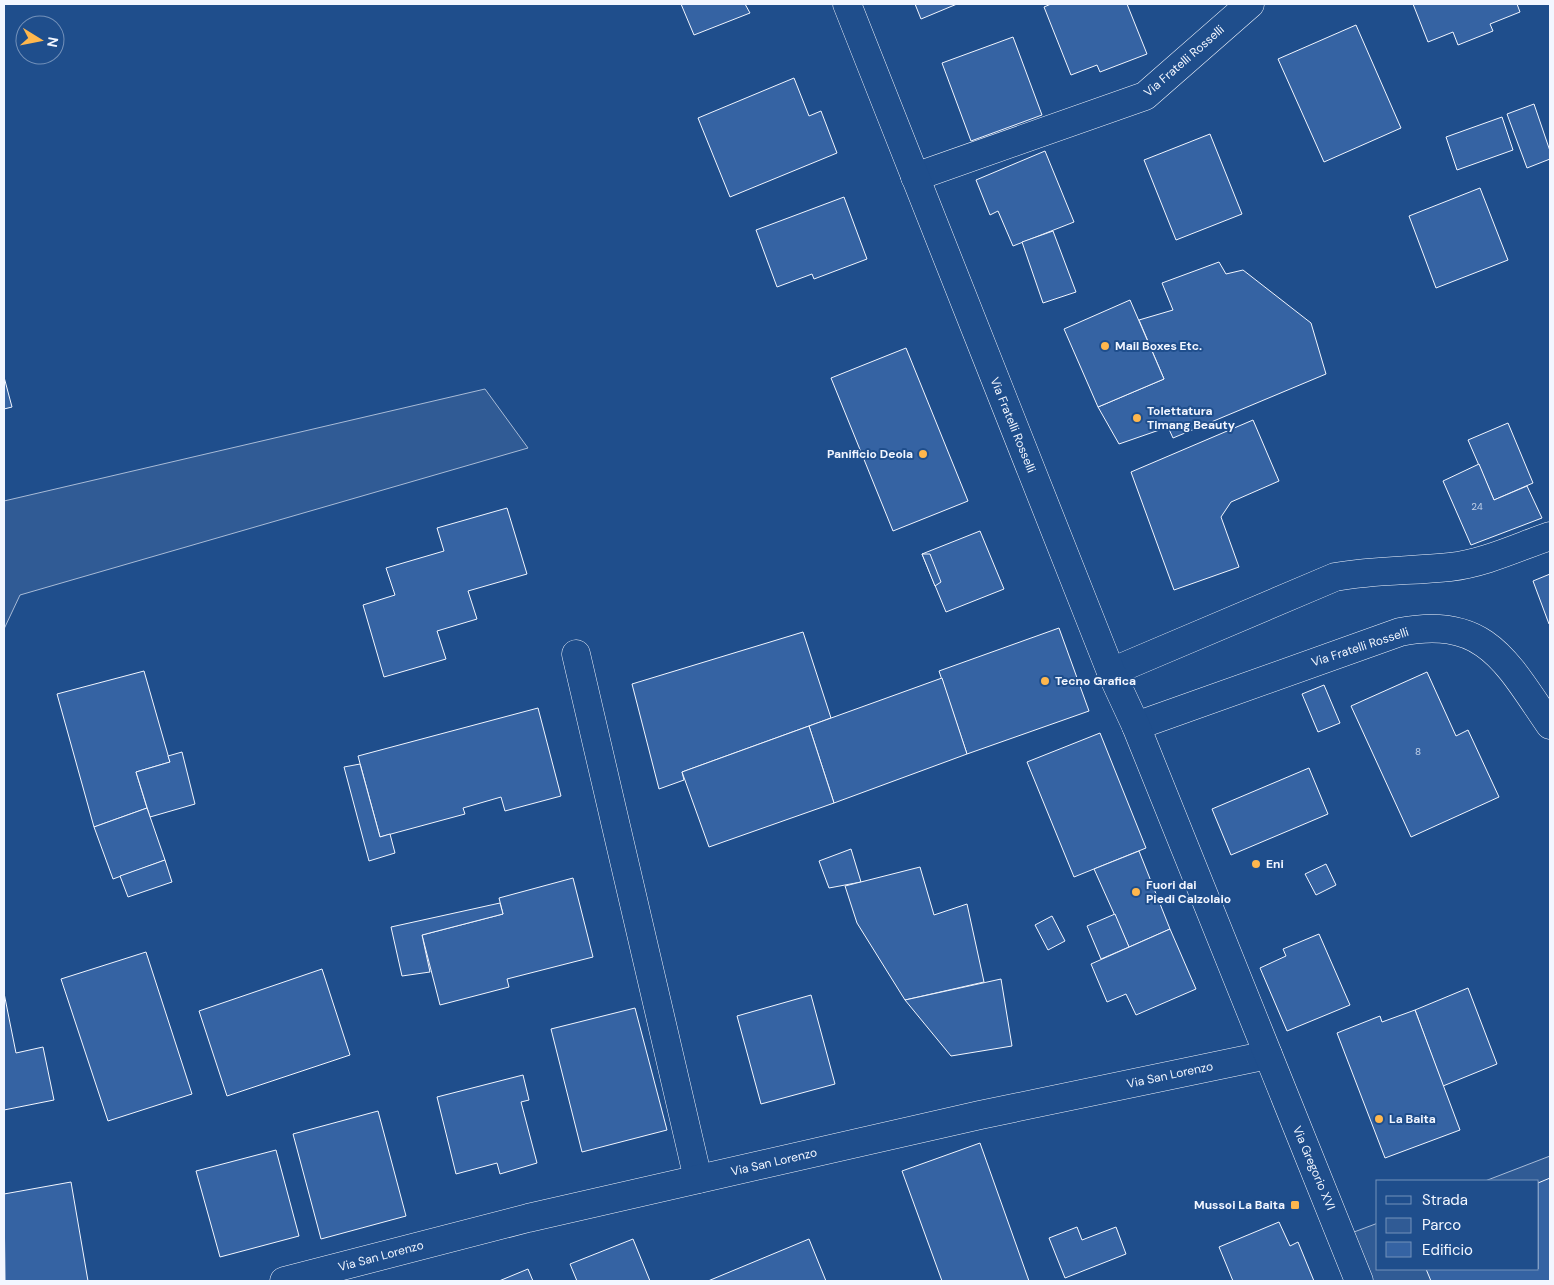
<svg xmlns="http://www.w3.org/2000/svg" width="1554" height="1285" font-family="'DM Sans',sans-serif">
<style>
.green{fill:#305b95;stroke:#a8bbd7}
.building{fill:#3563a3;stroke:#f2f6ff}
.lines{fill:none;stroke-linecap:round;stroke-linejoin:round}
.minor-casing{stroke:#f2f6ff;stroke-width:29}
.primary-casing{stroke:#f2f6ff;stroke-width:29}
.minor{stroke:#1f4e8c;stroke-width:28}
.primary{stroke:#1f4e8c;stroke-width:28}
.poi-dot{fill:#ffb74d;stroke:#1f4e8c;stroke-width:2}
.labels{text-anchor:middle;dominant-baseline:central;stroke-width:4;stroke-linejoin:round;paint-order:stroke}
.number-label{font-size:10px;fill:#c3d1e8}
.street-label{font-size:12px;fill:#f2f6ff;stroke:#1f4e8c}
.poi-label{font-size:12px;font-weight:bold;fill:#f2f6ff;stroke:#1f4e8c;text-anchor:start}
</style>
<rect width="100%" height="100%" fill="#1f4e8c"/>
<!-- green -->
<g class="green">
<path d="M 485,389 L 528,448 L 20,595 L 4,629 L 4,501 Z"/>
<path d="M 1550,1156 L 1550,1281 L 1346,1281 L 1330,1241 L 1378,1223 L 1378,1269 L 1538,1269 L 1538,1181 L 1485,1181 Z"/>
</g>
<!-- building -->
<g class="building">
<path d="M 681,4 L 745,4 L 750,13 L 694,35 Z"/>
<path d="M 915,4 L 957,4 L 921,19 Z"/>
<path d="M 1051,4 L 1127,4 L 1147,54 L 1100,72 L 1097,65 L 1071,75 L 1044,7 Z"/>
<path d="M 1413,4 L 1517,4 L 1520,12 L 1490,24 L 1493,31 L 1458,45 L 1453,32 L 1428,42 Z"/>
<path d="M 1356,25 L 1401,128 L 1324,162 L 1278,59 Z"/>
<path d="M 1013,37 L 1042,115 L 971,141 L 942,63 Z"/>
<path d="M 794,78 L 809,116 L 821,111 L 837,153 L 730,197 L 698,118 Z"/>
<path d="M 1534,104 L 1550,151 L 1550,159 L 1527,168 L 1507,114 Z"/>
<path d="M 1502,117 L 1513,150 L 1457,170 L 1446,137 Z"/>
<path d="M 1210,134 L 1242,214 L 1176,240 L 1144,160 Z"/>
<path d="M 1045,151 L 1074,222 L 1013,246 L 998,211 L 990,215 L 976,180 Z"/>
<path d="M 1480,188 L 1508,260 L 1436,288 L 1409,216 Z"/>
<path d="M 844,197 L 867,259 L 814,279 L 812,274 L 777,287 L 756,230 Z"/>
<path d="M 1053,231 L 1076,292 L 1043,303 L 1022,242 Z"/>
<path d="M 1219,262 L 1226,274 L 1243,270 L 1311,323 L 1326,374 L 1173,438 L 1168,427 L 1119,444 L 1098,407 L 1164,379 L 1139,320 L 1173,310 L 1162,283 Z"/>
<path d="M 1130,300 L 1164,379 L 1098,407 L 1064,329 Z"/>
<path d="M 906,348 L 968,501 L 893,531 L 831,378 Z"/>
<path d="M 4,377 L 12,407 L 4,409 Z"/>
<path d="M 1253,420 L 1279,481 L 1231,502 L 1221,517 L 1239,567 L 1174,590 L 1131,472 Z"/>
<path d="M 1508,423 L 1533,483 L 1494,500 L 1468,440 Z"/>
<path d="M 1479,464 L 1494,500 L 1527,486 L 1542,518 L 1471,545 L 1443,481 Z"/>
<path d="M 507,508 L 527,574 L 468,591 L 477,619 L 437,631 L 446,659 L 384,677 L 363,605 L 395,595 L 386,568 L 444,551 L 437,528 Z"/>
<path d="M 980,531 L 1004,589 L 946,612 L 922,554 Z"/>
<path d="M 922,554 L 930,554 L 941,582 L 935,586 Z"/>
<path d="M 1550,574 L 1550,624 L 1549,624 L 1533,581 Z"/>
<path d="M 1059,628 L 1089,711 L 967,754 L 939,671 Z"/>
<path d="M 803,632 L 831,718 L 682,772 L 684,780 L 659,789 L 632,684 Z"/>
<path d="M 144,671 L 170,762 L 136,772 L 147,808 L 94,827 L 57,694 Z"/>
<path d="M 1427,672 L 1456,736 L 1468,730 L 1499,797 L 1411,837 L 1351,706 Z"/>
<path d="M 942,678 L 967,754 L 834,803 L 809,726 Z"/>
<path d="M 1324,685 L 1340,723 L 1318,732 L 1302,694 Z"/>
<path d="M 538,708 L 561,796 L 505,811 L 501,797 L 463,808 L 465,814 L 380,837 L 358,756 Z"/>
<path d="M 809,726 L 834,803 L 709,847 L 682,772 Z"/>
<path d="M 1100,733 L 1146,848 L 1074,877 L 1027,762 Z"/>
<path d="M 182,752 L 195,804 L 150,817 L 136,772 L 170,762 L 168,756 Z"/>
<path d="M 360,764 L 380,837 L 390,834 L 395,853 L 369,861 L 344,767 Z"/>
<path d="M 1309,768 L 1328,814 L 1231,855 L 1212,809 Z"/>
<path d="M 147,808 L 165,860 L 113,879 L 94,827 Z"/>
<path d="M 851,849 L 861,882 L 829,888 L 819,861 Z"/>
<path d="M 1139,851 L 1170,929 L 1129,947 L 1094,869 Z"/>
<path d="M 165,860 L 172,882 L 128,897 L 120,876 Z"/>
<path d="M 1326,864 L 1336,885 L 1316,895 L 1305,874 Z"/>
<path d="M 920,867 L 934,915 L 967,904 L 984,982 L 905,1000 L 857,923 L 845,886 Z"/>
<path d="M 573,878 L 593,957 L 507,979 L 509,987 L 440,1005 L 422,935 L 503,914 L 499,898 Z"/>
<path d="M 500,903 L 503,914 L 422,935 L 430,972 L 402,976 L 391,927 Z"/>
<path d="M 1115,914 L 1129,947 L 1101,959 L 1087,926 Z"/>
<path d="M 1052,916 L 1065,941 L 1048,950 L 1035,925 Z"/>
<path d="M 1170,929 L 1196,989 L 1136,1015 L 1126,994 L 1107,1002 L 1091,964 Z"/>
<path d="M 1319,934 L 1350,1005 L 1287,1031 L 1260,968 L 1286,956 L 1283,949 Z"/>
<path d="M 146,952 L 192,1094 L 108,1121 L 61,979 Z"/>
<path d="M 322,969 L 350,1055 L 227,1096 L 199,1011 Z"/>
<path d="M 1001,979 L 1012,1046 L 951,1056 L 905,1000 Z"/>
<path d="M 1468,988 L 1497,1064 L 1443,1086 L 1415,1010 Z"/>
<path d="M 4,993 L 16,1053 L 43,1047 L 54,1100 L 4,1110 Z"/>
<path d="M 811,995 L 835,1084 L 761,1104 L 737,1016 Z"/>
<path d="M 635,1008 L 667,1130 L 582,1152 L 551,1029 Z"/>
<path d="M 1415,1010 L 1460,1130 L 1385,1158 L 1337,1033 L 1380,1016 L 1382,1022 Z"/>
<path d="M 523,1075 L 529,1100 L 521,1102 L 537,1163 L 500,1174 L 497,1163 L 456,1174 L 437,1097 Z"/>
<path d="M 378,1111 L 406,1216 L 321,1239 L 293,1134 Z"/>
<path d="M 980,1143 L 1029,1281 L 942,1281 L 902,1171 Z"/>
<path d="M 276,1150 L 299,1236 L 220,1257 L 196,1171 Z"/>
<path d="M 1550,1178 L 1550,1281 L 1431,1281 L 1426,1269 L 1538,1269 L 1538,1183 Z"/>
<path d="M 71,1182 L 88,1281 L 5,1281 L 4,1194 Z"/>
<path d="M 1279,1222 L 1290,1246 L 1298,1242 L 1314,1281 L 1233,1281 L 1219,1247 Z"/>
<path d="M 1077,1227 L 1082,1240 L 1116,1227 L 1126,1254 L 1065,1278 L 1049,1238 Z"/>
<path d="M 633,1239 L 650,1281 L 577,1281 L 570,1264 Z"/>
<path d="M 809,1239 L 826,1281 L 708,1281 Z"/>
<path d="M 528,1269 L 533,1281 L 499,1281 Z"/>
</g>
<g class="lines">
<defs>
<g id="minor">
<path d="M 915,177 L 1145,96 L 1250,4"/>
<path d="M 576,654 L 698,1179"/>
<path d="M 1111,672 L 1335,577 C 1373,570 1412,571 1450,567 C 1485,563 1518,547 1550,536"/>
<path d="M 1136,726 L 1400,632 C 1486,615 1507,663 1550,725"/>
<path d="M 284,1281 L 528,1218 L 980,1115 L 1268,1055"/>
</g>
<path id="primary" d="M 847,4 L 1111,672 L 1136,726 L 1359,1281"/>
</defs>
<!-- minor casing -->
<use href="#minor" class="minor-casing"/>
<!-- primary casing -->
<use href="#primary" class="primary-casing"/>
<!-- minor -->
<use href="#minor" class="minor"/>
<!-- primary -->
<use href="#primary" class="primary"/>
</g>
<!-- markers -->
<g class="poi-dot">
<circle cx="1105" cy="346" r="5"/>
<circle cx="1137" cy="418" r="5"/>
<circle cx="923" cy="454" r="5"/>
<circle cx="1045" cy="681" r="5"/>
<circle cx="1256" cy="864" r="5"/>
<circle cx="1136" cy="892" r="5"/>
<circle cx="1379" cy="1119" r="5"/>
<rect x="1290" y="1200" width="10" height="10" rx="2.5"/>
</g>
<g class="labels">
<!-- number labels -->
<g class="number-label">
<text x="1477" y="506">24</text>
<text x="1418" y="751">8</text>
</g>
<!-- street labels -->
<g class="street-label">
<text transform="translate(1184 61) rotate(-41)">Via Fratelli Rosselli</text>
<text transform="translate(1013 425) rotate(68)">Via Fratelli Rosselli</text>
<text transform="translate(1360 647) rotate(-18)">Via Fratelli Rosselli</text>
<text transform="translate(1170 1075) rotate(-12)">Via San Lorenzo</text>
<text transform="translate(774 1162) rotate(-13)">Via San Lorenzo</text>
<text transform="translate(1314 1168) rotate(67)">Via Gregorio XVI</text>
<text transform="translate(381 1256) rotate(-15)">Via San Lorenzo</text>
</g>
<!-- poi labels -->
<g class="poi-label">
<text x="1115" y="346">Mail Boxes Etc.</text>
<text x="1147" y="411">Tolettatura<tspan x="1147" dy="14">Timang Beauty</tspan></text>
<text x="913" y="454" text-anchor="end">Panificio Deola</text>
<text x="1055" y="681">Tecno Grafica</text>
<text x="1266" y="864">Eni</text>
<text x="1146" y="885">Fuori dai<tspan x="1146" dy="14">Piedi Calzolaio</tspan></text>
<text x="1389" y="1119">La Baita</text>
<text x="1285" y="1205" text-anchor="end">Mussoi La Baita</text>
</g>
</g>
<!-- border -->
<rect width="1554" height="1285" fill="none" stroke="#f2f6ff" stroke-width="10"/>
<!-- legend -->
<rect x="1376" y="1180" width="162" height="90" fill="#1f4e8c" stroke="#7391ba"/>
<rect x="1386" y="1196" width="25" height="8" fill="#1f4e8c" stroke="#7391ba"/>
<text x="1422" y="1205" font-size="15" fill="#f2f6ff">Strada</text>
<rect x="1386" y="1218" width="25" height="15" fill="#305b95" stroke="#7391ba"/>
<text x="1422" y="1230" font-size="15" fill="#f2f6ff">Parco</text>
<rect x="1386" y="1242" width="25" height="15" fill="#3563a3" stroke="#7391ba"/>
<text x="1422" y="1255" font-size="15" fill="#f2f6ff">Edificio</text>
<!-- north arrow -->
<g transform="translate(40 40) rotate(100)"><circle r="24" fill="#1f4e8c" stroke="#7391ba"/>
<path d="M0-4L9 19L0 12L-9 19Z" fill="#ffb74d"/>
<text y="-8" font-size="14" font-weight="bold" text-anchor="middle" fill="#f2f6ff">N</text>
</g>
</svg>
